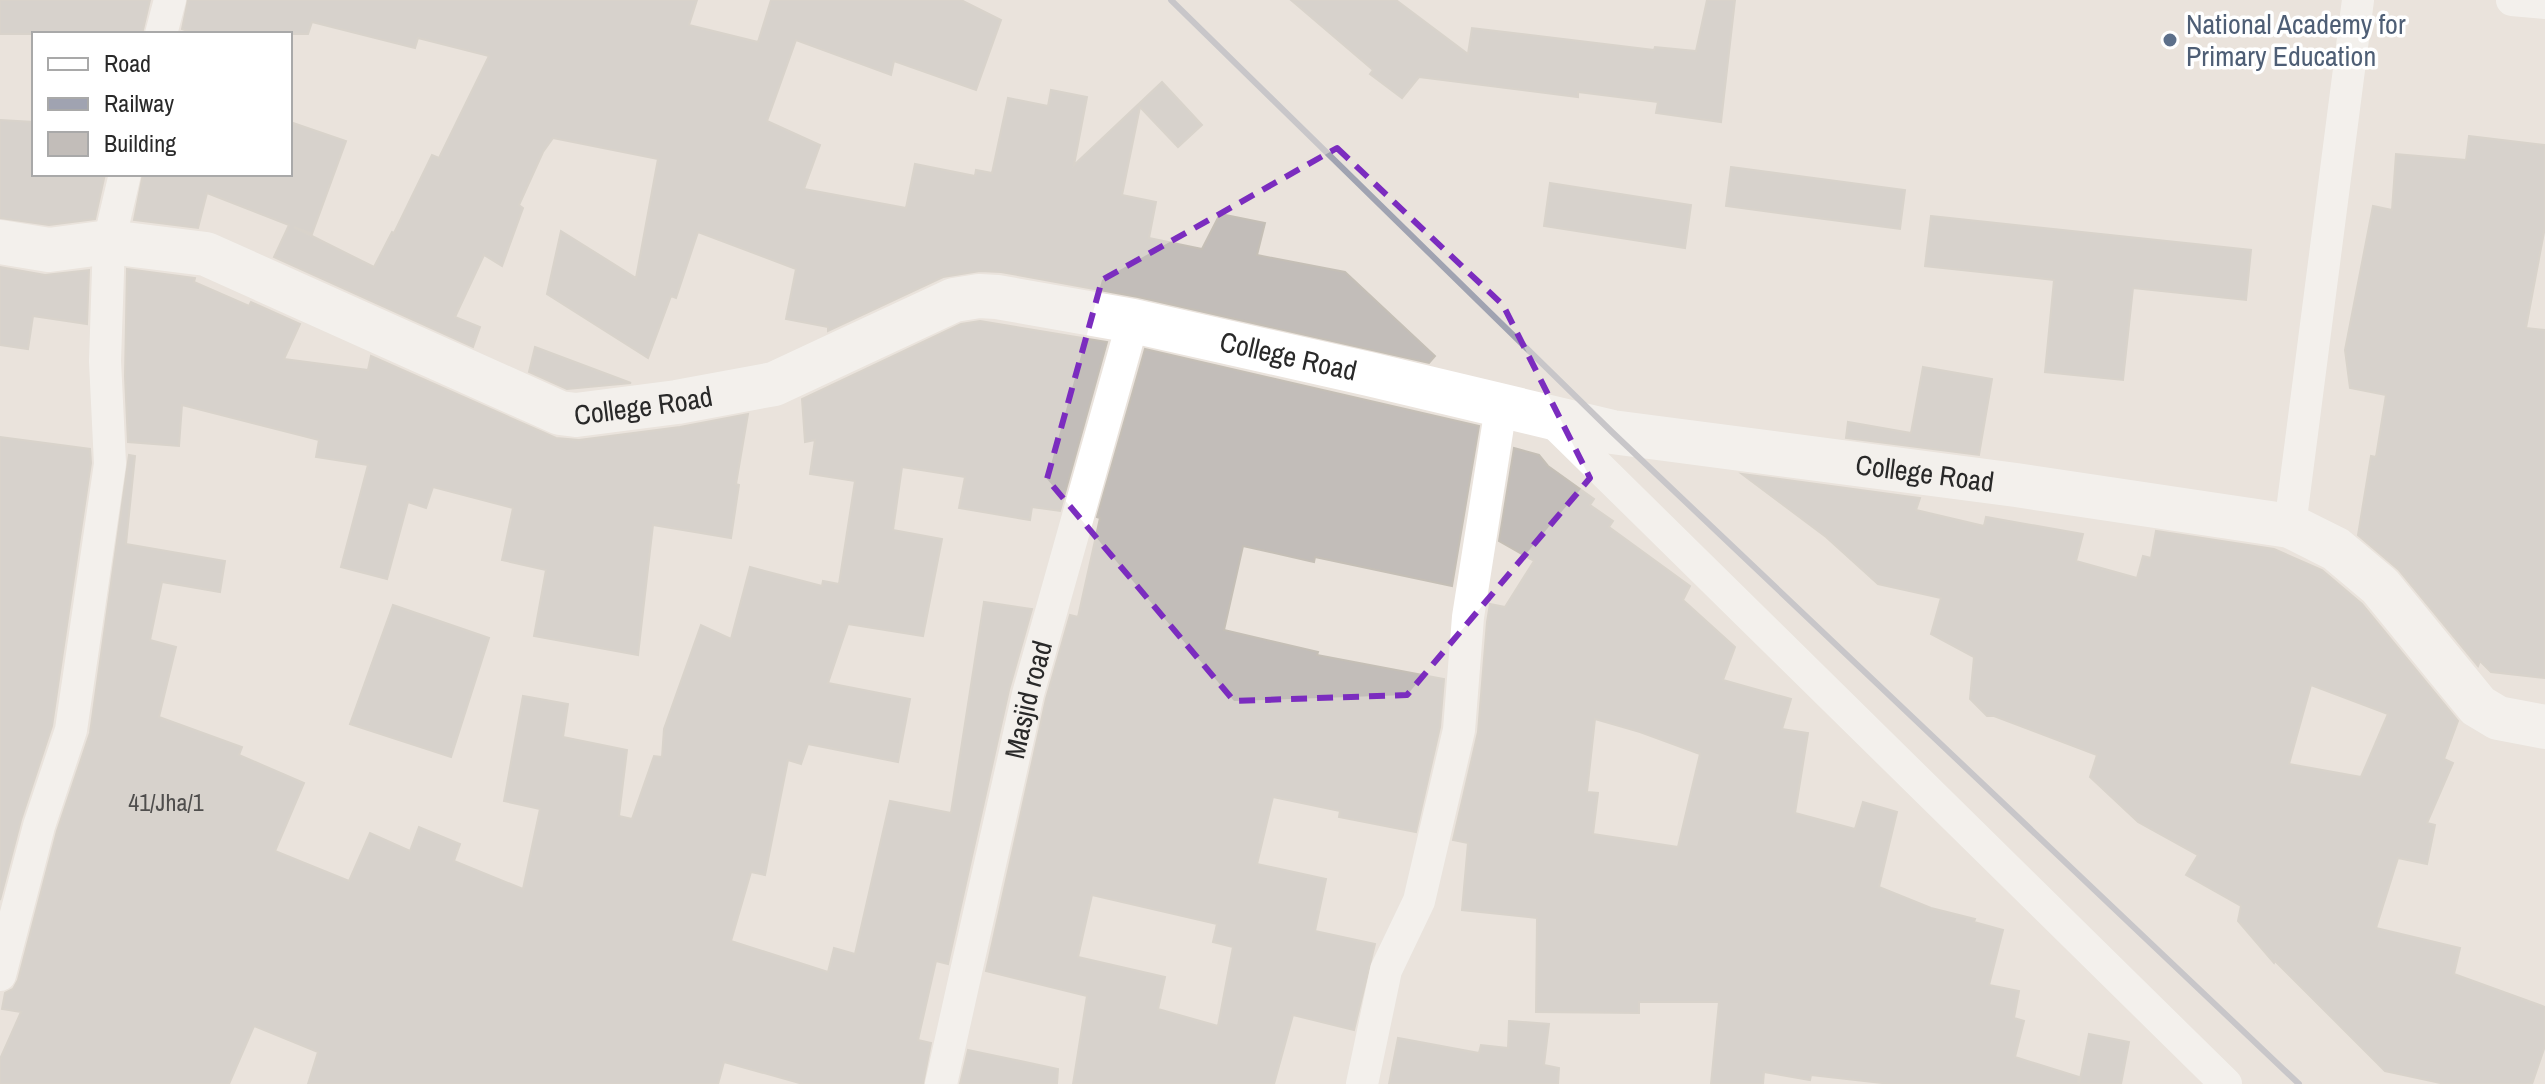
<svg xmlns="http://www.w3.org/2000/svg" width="2545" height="1084" font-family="'Archivo Narrow',sans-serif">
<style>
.building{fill:#c2bdb9;stroke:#c5bfb6;stroke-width:2;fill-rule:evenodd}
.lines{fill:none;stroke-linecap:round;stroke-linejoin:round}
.street{stroke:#fff;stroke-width:32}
.secondary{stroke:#fff;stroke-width:44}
.rail{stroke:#a0a3b1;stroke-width:6}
.marked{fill:none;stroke:#7b2cbf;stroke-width:6;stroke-dasharray:16 10;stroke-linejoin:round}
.service-dot{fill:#5c6f8a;stroke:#fff;stroke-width:3}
.labels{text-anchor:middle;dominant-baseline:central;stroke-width:7;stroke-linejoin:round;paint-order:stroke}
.number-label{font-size:24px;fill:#4f4e4d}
.service-label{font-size:28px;fill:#4e5e75;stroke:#fff;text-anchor:start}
.street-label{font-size:28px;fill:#292929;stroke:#fff}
</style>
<rect width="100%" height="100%" fill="#eae3dc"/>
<!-- building -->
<g class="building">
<path d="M 0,0 L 150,0 L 142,34 L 0,34 Z"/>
<path d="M 188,0 L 697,0 L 689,25 L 758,42 L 771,0 L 961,0 L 1001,20 L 976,90 L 894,61 L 891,75 L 796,40 L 767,121 L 820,145 L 804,189 L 906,208 L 915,164 L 975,176 L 976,170 L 992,173 L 1008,98 L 1048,106 L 1051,90 L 1087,97 L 1074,165 L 1162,82 L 1202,125 L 1178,147 L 1140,107 L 1122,195 L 1156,202 L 1149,238 L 1202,249 L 1220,214 L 1265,223 L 1257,255 L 1345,272 L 1435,356 L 1429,363 L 1138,297 L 1001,272 L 980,271 L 943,277 L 828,331 L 828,327 L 786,319 L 796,269 L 698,232 L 676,298 L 671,296 L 648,358 L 547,294 L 561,231 L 636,278 L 658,159 L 553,138 L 543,152 L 519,205 L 523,208 L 502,266 L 484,255 L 455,317 L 480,327 L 473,347 L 274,257 L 289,225 L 207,193 L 198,228 L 134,220 L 143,174 L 290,174 L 290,122 L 346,141 L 312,234 L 294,227 L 374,267 L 392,232 L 394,233 L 432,155 L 439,158 L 489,56 L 418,38 L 415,48 L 312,22 L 308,34 L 197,34 L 182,29 Z"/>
<path d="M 1291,0 L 1396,0 L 1468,54 L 1472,28 L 1654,50 L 1655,47 L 1696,51 L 1707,0 L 1735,0 L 1721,122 L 1656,113 L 1658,102 L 1578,92 L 1578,97 L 1419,77 L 1402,98 L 1370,74 L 1373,70 Z"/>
<path d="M 0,120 L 34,122 L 34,174 L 105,174 L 95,219 L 49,225 L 0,218 Z"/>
<path d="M 2469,136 L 2545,145 L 2545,227 L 2526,328 L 2545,330 L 2545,678 L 2491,672 L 2480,661 L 2478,666 L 2399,570 L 2358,535 L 2371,456 L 2376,457 L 2386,395 L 2350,388 L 2345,350 L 2373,206 L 2392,210 L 2396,154 L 2466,160 Z"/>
<path d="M 1731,167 L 1905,190 L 1900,229 L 1726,206 Z"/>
<path d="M 1550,183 L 1691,205 L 1685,248 L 1544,226 Z"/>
<path d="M 1931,216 L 2251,250 L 2246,300 L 2133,288 L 2123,380 L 2045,372 L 2054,280 L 1925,266 Z"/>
<path d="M 0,267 L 45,275 L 89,270 L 87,324 L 33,316 L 28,349 L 0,345 Z"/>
<path d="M 127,269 L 195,278 L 194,282 L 249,306 L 251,302 L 300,324 L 284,359 L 368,370 L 371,356 L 556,438 L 579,440 L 680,427 L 748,414 L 736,484 L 739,485 L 731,538 L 653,525 L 638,655 L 534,636 L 546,570 L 502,560 L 513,508 L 433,487 L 426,508 L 408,502 L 387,579 L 341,567 L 368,465 L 316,457 L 319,440 L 182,405 L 179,446 L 128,442 L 125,376 Z"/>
<path d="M 980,321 L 1107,342 L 1060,511 L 1032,507 L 1030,520 L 959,508 L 965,477 L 902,467 L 893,530 L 942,539 L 923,636 L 848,624 L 828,683 L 910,699 L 898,762 L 808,744 L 801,764 L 788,760 L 765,875 L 751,872 L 731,941 L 828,972 L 834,948 L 855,954 L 890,801 L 951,813 L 984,602 L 1032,609 L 1009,690 L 948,964 L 936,961 L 918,1040 L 931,1043 L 923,1084 L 803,1084 L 724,1062 L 718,1084 L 308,1084 L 318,1052 L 254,1026 L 229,1084 L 0,1084 L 0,1059 L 21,1012 L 2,1009 L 5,993 L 13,989 L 18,980 L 57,831 L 90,733 L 129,455 L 135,456 L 126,544 L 225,561 L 220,592 L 162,582 L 150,640 L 176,647 L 159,717 L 242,747 L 239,755 L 304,783 L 275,851 L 349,881 L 370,833 L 410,851 L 419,827 L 460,844 L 454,861 L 523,889 L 540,809 L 504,801 L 523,696 L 568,704 L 563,737 L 627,750 L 619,816 L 632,819 L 654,756 L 662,757 L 664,729 L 701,625 L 731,639 L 750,567 L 822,586 L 823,581 L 839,584 L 855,481 L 810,474 L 815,440 L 805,442 L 802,399 L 961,324 Z"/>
<path d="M 535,347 L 631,383 L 567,389 L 529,372 Z"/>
<path d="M 1145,349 L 1479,426 L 1452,586 L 1315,557 L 1314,562 L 1243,546 L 1224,630 L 1318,652 L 1317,655 L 1444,679 L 1440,727 L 1416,832 L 1339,817 L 1340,811 L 1273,797 L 1257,864 L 1326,879 L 1315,931 L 1375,944 L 1354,1030 L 1293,1015 L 1274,1084 L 1073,1084 L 1087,996 L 986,971 L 1046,699 L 1070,615 L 1078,617 L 1100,518 L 1097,517 ZM 1092,895 L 1217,924 L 1213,942 L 1233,947 L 1218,1026 L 1158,1009 L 1165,977 L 1078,957 Z"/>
<path d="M 1923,367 L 1992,379 L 1979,455 L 1846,438 L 1848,422 L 1911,433 Z"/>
<path d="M 0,437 L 90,449 L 91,463 L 52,726 L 21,820 L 0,900 Z"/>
<path d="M 1514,448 L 1539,455 L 1548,466 L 1594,499 L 1590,505 L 1613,521 L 1609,527 L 1690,586 L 1683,600 L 1735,647 L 1723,680 L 1791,699 L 1782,729 L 1808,733 L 1795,813 L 1855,829 L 1863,802 L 1897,812 L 1879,887 L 1931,908 L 1975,919 L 1974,922 L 2003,930 L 1989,985 L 2019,991 L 2014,1018 L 2024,1021 L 2015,1057 L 2079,1077 L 2078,1084 L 1891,1084 L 1811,1075 L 1810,1080 L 1764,1072 L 1763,1084 L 1711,1084 L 1719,1002 L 1639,1002 L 1639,1013 L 1536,1012 L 1537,918 L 1462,910 L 1468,843 L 1453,840 L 1478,732 L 1487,622 L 1490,604 L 1505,607 L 1534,561 L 1499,541 ZM 1595,719 L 1640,732 L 1700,754 L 1678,847 L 1593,834 L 1598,793 L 1587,792 Z"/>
<path d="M 1742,474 L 1920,498 L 1916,510 L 1984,526 L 1986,517 L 2083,534 L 2076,561 L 2137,578 L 2143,556 L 2151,558 L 2156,531 L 2274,549 L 2322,570 L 2362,604 L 2458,721 L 2444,759 L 2453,763 L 2427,823 L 2435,825 L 2427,864 L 2398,858 L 2376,928 L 2460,948 L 2454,974 L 2545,1007 L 2545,1046 L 2532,1084 L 2445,1084 L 2385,1071 L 2275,961 L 2274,963 L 2238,921 L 2241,906 L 2186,875 L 2198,855 L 2138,822 L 2090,777 L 2097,755 L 1994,716 L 1987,716 L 1970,699 L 1974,657 L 1931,634 L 1941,598 L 1878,584 L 1826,537 ZM 2311,685 L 2388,714 L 2361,777 L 2289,764 Z"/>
<path d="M 393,605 L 489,638 L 451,757 L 350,724 Z"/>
<path d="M 1509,1021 L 1549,1024 L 1544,1065 L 1559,1068 L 1558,1084 L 1389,1084 L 1398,1038 L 1479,1053 L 1481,1045 L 1508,1048 Z"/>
<path d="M 2089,1034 L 2129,1042 L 2121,1084 L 2079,1084 Z"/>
<path d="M 968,1050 L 1058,1069 L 1057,1084 L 960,1084 Z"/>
</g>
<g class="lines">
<!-- street -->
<g class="street">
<path d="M 2512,0 L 2545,3"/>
<path d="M 161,34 L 170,0"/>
<path d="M 1549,418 L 2226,1084"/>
<path d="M 2290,526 L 2358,0"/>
<path d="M 0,975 L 39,826 L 71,730 L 110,464 L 105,361 L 109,242 L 125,174"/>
<path id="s1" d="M 941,1084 L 1028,694 L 1133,321"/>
<path d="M 1362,1084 L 1386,970 L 1419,901 L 1459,730 L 1468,617 L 1501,407"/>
</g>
<!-- secondary -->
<path class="secondary" id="s2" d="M 0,242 L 49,250 L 109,242 L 206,254 L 560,413 L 576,415 L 677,402 L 774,384 L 954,300 L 979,296 L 997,297 L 1133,321 L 1369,374 L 1612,432 L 2016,485 L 2290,526 L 2336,549 L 2380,586 L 2478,706 L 2498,718 L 2545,727"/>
<!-- rail -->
<path class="rail" d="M 1171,0 L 1612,432 L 2299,1084"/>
</g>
<!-- marked area -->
<path d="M0 0H2545V1084H0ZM 1337,148 L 1503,305 L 1590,478 L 1407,695 L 1234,701 L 1047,479 L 1102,280 Z" fill="#eae3dc" fill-opacity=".55" fill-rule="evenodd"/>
<path class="marked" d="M 1337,148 L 1503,305 L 1590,478 L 1407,695 L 1234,701 L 1047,479 L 1102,280 Z"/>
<!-- markers -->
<circle class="service-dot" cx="2170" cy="40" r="8"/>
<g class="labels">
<!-- number labels -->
<g class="number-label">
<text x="166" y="802">41/Jha/1</text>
</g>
<!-- service labels -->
<g class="service-label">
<text x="2186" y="24">National Academy for<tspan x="2186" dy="32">Primary Education</tspan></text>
</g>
<!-- street labels -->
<g class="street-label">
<text stroke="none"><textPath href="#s2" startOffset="1352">College Road</textPath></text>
<text stroke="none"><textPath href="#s2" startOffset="680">College Road</textPath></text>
<text stroke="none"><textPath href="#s2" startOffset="2000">College Road</textPath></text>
<text stroke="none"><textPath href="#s1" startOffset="394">Masjid road</textPath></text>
</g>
</g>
<!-- legend -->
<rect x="32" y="32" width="260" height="144" fill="#ffffff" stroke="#a9a9a9" stroke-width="2"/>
<rect x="48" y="58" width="40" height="12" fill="#ffffff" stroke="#a9a9a9" stroke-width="2"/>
<text x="104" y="72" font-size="24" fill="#292929">Road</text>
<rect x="48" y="98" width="40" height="12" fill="#a0a3b1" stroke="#a9a9a9" stroke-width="2"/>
<text x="104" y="112" font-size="24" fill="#292929">Railway</text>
<rect x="48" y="132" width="40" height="24" fill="#c2bdb9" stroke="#a9a9a9" stroke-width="2"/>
<text x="104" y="152" font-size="24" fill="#292929">Building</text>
</svg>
